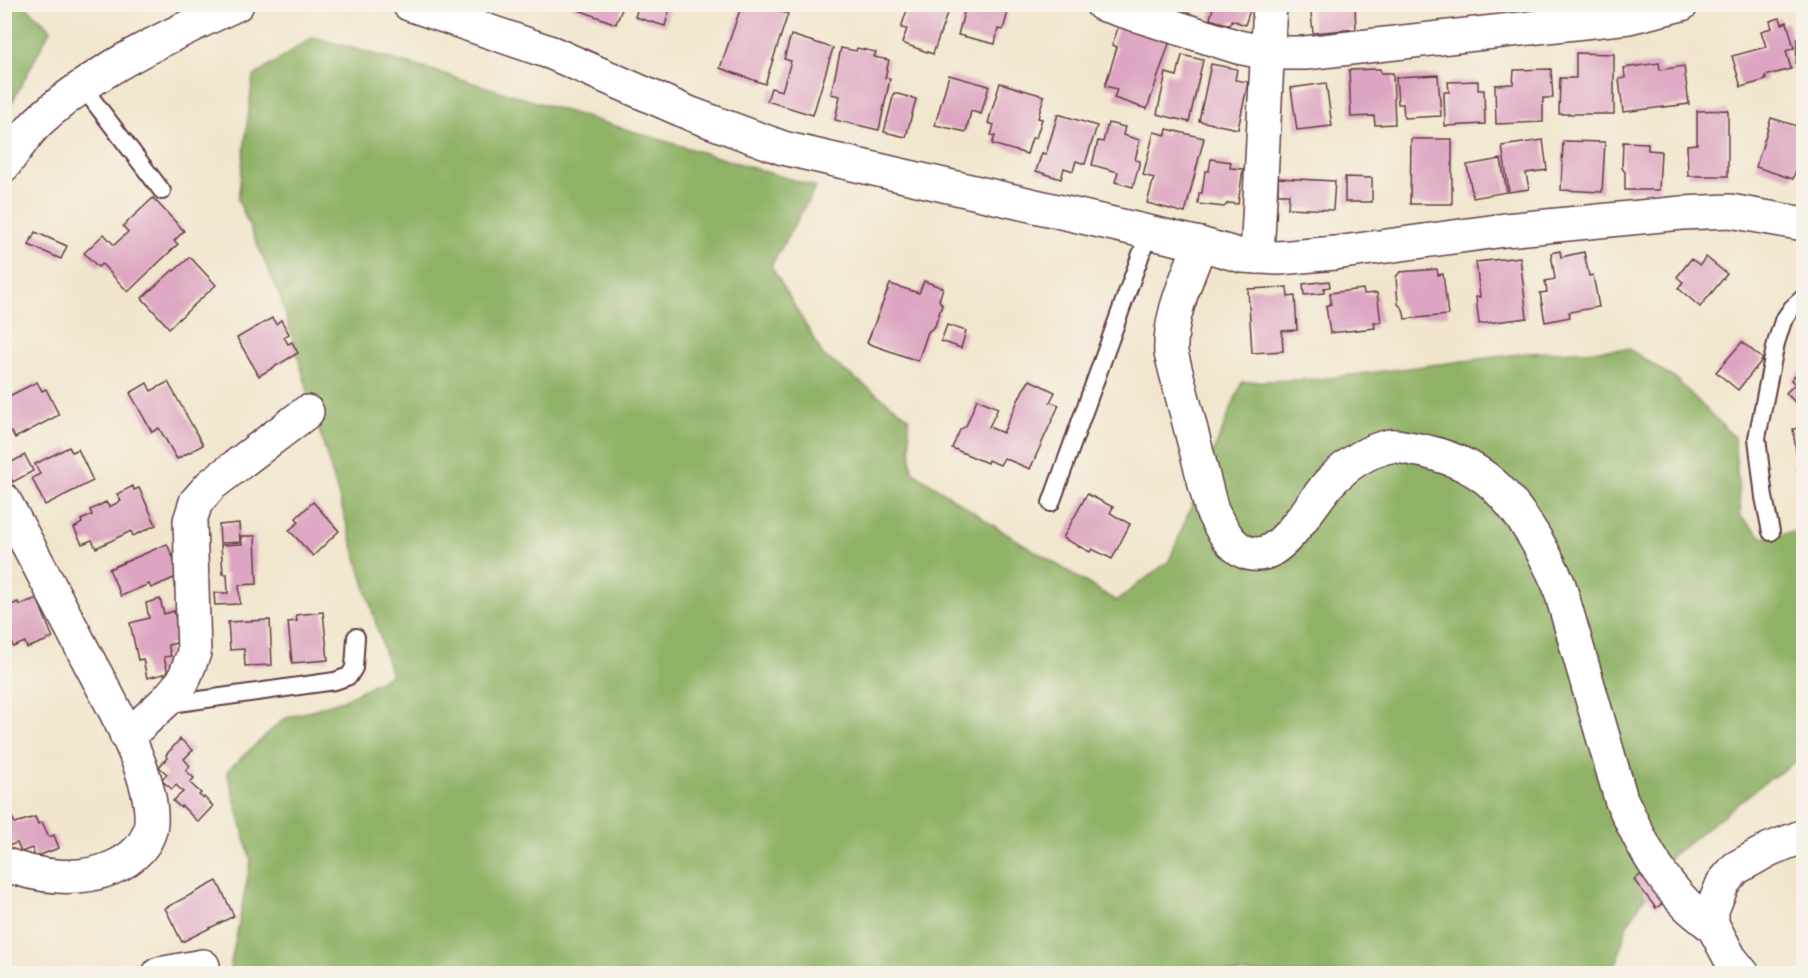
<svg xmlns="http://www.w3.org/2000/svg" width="1808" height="978" font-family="'Playpen Sans',sans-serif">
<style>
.forest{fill:#90b266;stroke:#6d6848;stroke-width:1.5}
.building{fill:#dda5c1}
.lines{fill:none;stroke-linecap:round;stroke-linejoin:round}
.lane-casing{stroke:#633d43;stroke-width:20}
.street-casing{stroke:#633d43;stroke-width:36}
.lane{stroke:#fff;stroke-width:16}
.street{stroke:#fff;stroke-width:33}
</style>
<rect width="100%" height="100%" fill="#f7f3e8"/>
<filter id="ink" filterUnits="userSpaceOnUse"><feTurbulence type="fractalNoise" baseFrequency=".0167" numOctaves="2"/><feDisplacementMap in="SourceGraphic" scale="12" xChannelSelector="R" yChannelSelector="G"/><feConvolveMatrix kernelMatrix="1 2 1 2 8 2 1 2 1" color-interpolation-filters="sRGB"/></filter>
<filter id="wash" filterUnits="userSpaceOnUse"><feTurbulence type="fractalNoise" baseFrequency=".008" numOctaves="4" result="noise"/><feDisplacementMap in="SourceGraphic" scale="24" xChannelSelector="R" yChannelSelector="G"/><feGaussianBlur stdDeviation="1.35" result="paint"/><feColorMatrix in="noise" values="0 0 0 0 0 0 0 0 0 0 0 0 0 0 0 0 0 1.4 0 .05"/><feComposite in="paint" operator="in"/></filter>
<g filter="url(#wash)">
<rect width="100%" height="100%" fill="#f1e6cd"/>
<!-- forest -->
<g class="forest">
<path d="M 5,4 L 24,5 L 51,29 L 12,102 L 5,112 Z"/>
<path d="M 313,37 L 434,71 L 816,187 L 771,266 L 823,355 L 908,417 L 912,471 L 999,529 L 1116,601 L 1169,561 L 1242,382 L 1320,379 L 1527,353 L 1629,349 L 1677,380 L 1734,437 L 1741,517 L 1763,538 L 1803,530 L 1803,757 L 1764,783 L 1670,857 L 1627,925 L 1614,973 L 229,973 L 251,861 L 227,771 L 284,719 L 343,700 L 391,675 L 281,299 L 238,200 L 253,77 Z"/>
</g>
<g id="blocks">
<!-- building -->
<g class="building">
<path d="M 572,4 L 624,4 L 616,24 L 571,7 Z"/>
<path d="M 639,4 L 671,4 L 665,26 L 635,17 Z"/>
<path d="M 742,4 L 759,4 L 788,14 L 765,84 L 720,68 Z"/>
<path d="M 1214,4 L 1252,4 L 1245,25 L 1232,20 L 1230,25 L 1210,19 Z"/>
<path d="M 1310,4 L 1363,4 L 1363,7 L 1355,8 L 1356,29 L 1313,33 Z"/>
<path d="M 1529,4 L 1548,4 L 1548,6 L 1529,8 Z"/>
<path d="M 903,5 L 950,5 L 933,54 L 902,43 L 907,29 L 901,28 L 908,7 Z"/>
<path d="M 966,5 L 1010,5 L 1003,30 L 998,29 L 995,44 L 958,35 Z"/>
<path d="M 1780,18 L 1782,24 L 1787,22 L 1794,48 L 1786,51 L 1791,69 L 1765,76 L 1766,80 L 1741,87 L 1732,56 L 1766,47 L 1761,31 L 1772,28 L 1770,21 Z"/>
<path d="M 1119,25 L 1170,41 L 1147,109 L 1114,98 L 1117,89 L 1105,86 L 1117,47 L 1112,45 Z"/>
<path d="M 791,35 L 833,48 L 813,115 L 767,101 L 771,88 L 782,91 L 791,61 L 784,59 Z"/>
<path d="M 1797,39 L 1804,40 L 1804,67 L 1796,66 Z"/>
<path d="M 841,48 L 856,51 L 857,48 L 876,52 L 874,57 L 889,60 L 885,78 L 890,79 L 879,130 L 835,120 L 840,96 L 831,94 Z"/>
<path d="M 1576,53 L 1614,54 L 1614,114 L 1559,114 L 1560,78 L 1576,78 Z"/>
<path d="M 1182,55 L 1203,60 L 1189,122 L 1157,114 L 1166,73 L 1177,76 Z"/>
<path d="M 1659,63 L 1660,70 L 1684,66 L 1689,104 L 1623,112 L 1619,79 L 1625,78 L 1624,68 Z"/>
<path d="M 1211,64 L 1237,69 L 1235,80 L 1248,82 L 1238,129 L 1199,121 Z"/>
<path d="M 1380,69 L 1381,73 L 1393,73 L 1395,124 L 1375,125 L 1374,116 L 1351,117 L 1349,70 Z"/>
<path d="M 1551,69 L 1553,98 L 1543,98 L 1543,122 L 1496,124 L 1495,85 L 1513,84 L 1514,70 Z"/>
<path d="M 949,75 L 989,86 L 981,114 L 971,111 L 966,132 L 935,125 Z"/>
<path d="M 1438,75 L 1441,116 L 1404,118 L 1403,104 L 1398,104 L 1396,77 Z"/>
<path d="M 1478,81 L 1478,90 L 1484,90 L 1485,124 L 1445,126 L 1444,92 L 1449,92 L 1448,82 Z"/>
<path d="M 1000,83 L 1044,96 L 1038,118 L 1042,119 L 1036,138 L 1032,138 L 1027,154 L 992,144 L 995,136 L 991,135 L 994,125 L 988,123 Z"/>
<path d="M 1326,83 L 1332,126 L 1297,130 L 1291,88 Z"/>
<path d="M 894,93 L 916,99 L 906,137 L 884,132 Z"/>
<path d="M 1728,110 L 1728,176 L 1688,176 L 1687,145 L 1697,144 L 1697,111 Z"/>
<path d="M 1058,114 L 1097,126 L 1085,164 L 1076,161 L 1073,171 L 1064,168 L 1061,179 L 1036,171 L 1042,153 L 1046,154 Z"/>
<path d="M 1771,118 L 1804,128 L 1804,154 L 1801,154 L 1793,179 L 1756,167 Z"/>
<path d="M 1108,123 L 1125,127 L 1123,135 L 1140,140 L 1135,160 L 1140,161 L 1133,187 L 1115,182 L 1118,172 L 1092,165 L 1098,141 L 1103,142 Z"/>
<path d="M 1167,129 L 1204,138 L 1185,213 L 1147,203 L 1154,178 L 1143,175 L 1154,132 L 1166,135 Z"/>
<path d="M 1411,139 L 1452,139 L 1452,204 L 1410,204 Z"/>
<path d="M 1543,140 L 1547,170 L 1526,173 L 1529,189 L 1509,192 L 1502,146 Z"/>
<path d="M 1563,141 L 1605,142 L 1602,192 L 1561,190 Z"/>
<path d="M 1623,142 L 1648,143 L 1648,150 L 1661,151 L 1659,190 L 1625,190 L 1625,172 L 1622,168 Z"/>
<path d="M 1211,159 L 1231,162 L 1230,168 L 1243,169 L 1238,204 L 1228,203 L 1224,207 L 1198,204 L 1199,193 L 1202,193 L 1205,171 L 1209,171 Z"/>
<path d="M 1501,159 L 1507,192 L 1473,198 L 1467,165 Z"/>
<path d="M 1345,177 L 1372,178 L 1372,202 L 1345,202 Z"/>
<path d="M 1278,178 L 1335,181 L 1333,210 L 1288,208 L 1289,194 L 1278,194 Z"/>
<path d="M 153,198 L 184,231 L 174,241 L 178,244 L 128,292 L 102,264 L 98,267 L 84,253 L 104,234 L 114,245 L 128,232 L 123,226 Z"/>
<path d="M 35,232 L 67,246 L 61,259 L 29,245 Z"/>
<path d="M 1560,251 L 1561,257 L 1584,252 L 1589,276 L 1593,275 L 1599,307 L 1569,312 L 1570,317 L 1545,322 L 1540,293 L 1547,292 L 1545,281 L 1555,279 L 1551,253 Z"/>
<path d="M 190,257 L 216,285 L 169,328 L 142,298 L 173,270 L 174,271 Z"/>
<path d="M 1520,257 L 1527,318 L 1479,324 L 1476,297 L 1480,297 L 1476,262 Z"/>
<path d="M 1706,257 L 1727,274 L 1700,307 L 1678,288 L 1683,282 L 1677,277 L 1691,259 L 1700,265 Z"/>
<path d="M 1437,269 L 1438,275 L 1443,274 L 1448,315 L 1405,319 L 1403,309 L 1398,304 L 1396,277 L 1400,272 Z"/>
<path d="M 924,281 L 943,288 L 939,300 L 942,305 L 935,326 L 928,332 L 918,361 L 867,343 L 890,284 L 919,293 Z"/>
<path d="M 1329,281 L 1330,287 L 1324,288 L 1324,293 L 1304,295 L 1303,284 Z"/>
<path d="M 1287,287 L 1288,297 L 1295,296 L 1297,330 L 1282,331 L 1283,351 L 1252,353 L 1248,289 Z"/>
<path d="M 1363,289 L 1364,294 L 1377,293 L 1381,322 L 1374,322 L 1375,328 L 1330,333 L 1326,306 L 1331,304 L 1330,293 Z"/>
<path d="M 272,318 L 276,324 L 281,320 L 289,334 L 284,337 L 288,344 L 292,342 L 298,353 L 259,376 L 237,338 Z"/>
<path d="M 947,325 L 966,331 L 961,348 L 941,341 Z"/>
<path d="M 1742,342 L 1763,359 L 1738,390 L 1716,372 Z"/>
<path d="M 1804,366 L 1804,411 L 1786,393 L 1795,384 L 1791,380 Z"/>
<path d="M 1030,380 L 1055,392 L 1050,402 L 1059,405 L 1030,469 L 1004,458 L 1000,465 L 988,460 L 987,463 L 952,448 L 960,430 L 966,426 L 977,399 L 998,408 L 989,427 L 1003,433 L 1023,390 Z"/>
<path d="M 37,382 L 42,391 L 46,389 L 59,415 L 15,438 L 12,432 L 4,436 L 5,398 Z"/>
<path d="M 168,382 L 203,445 L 177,459 L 159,428 L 152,432 L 130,393 L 147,383 L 151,391 Z"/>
<path d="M 1804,427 L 1804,458 L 1797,459 L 1793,429 Z"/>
<path d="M 69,447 L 72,452 L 78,449 L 93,481 L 45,505 L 32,478 L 40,474 L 35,464 Z"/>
<path d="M 25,455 L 33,471 L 13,482 L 4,466 Z"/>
<path d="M 1804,467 L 1804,490 L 1803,490 L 1797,469 Z"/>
<path d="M 133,486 L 134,490 L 139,488 L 156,525 L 133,536 L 131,531 L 96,548 L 92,540 L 82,544 L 74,528 L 82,523 L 81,520 L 92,515 L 90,510 L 106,502 L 109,507 L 121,501 L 117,494 Z"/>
<path d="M 1087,494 L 1113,507 L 1110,513 L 1130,524 L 1112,559 L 1092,549 L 1090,552 L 1063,538 Z"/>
<path d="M 313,502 L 339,531 L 313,556 L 289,530 L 299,522 L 296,518 Z"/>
<path d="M 239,523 L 240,542 L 220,543 L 219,525 Z"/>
<path d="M 241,536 L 255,536 L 257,584 L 239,585 L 240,604 L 215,605 L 214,593 L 228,593 L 227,574 L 223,574 L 221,545 L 242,544 Z"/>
<path d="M 167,544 L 181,575 L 151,588 L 149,584 L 121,596 L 109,569 Z"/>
<path d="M 37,598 L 53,638 L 27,648 L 25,642 L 13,647 L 10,637 L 4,640 L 4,601 L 7,607 L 18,602 L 20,605 Z"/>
<path d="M 160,599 L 164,614 L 174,611 L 181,642 L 168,645 L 171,656 L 164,657 L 168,673 L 147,678 L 143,659 L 138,660 L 130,623 L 149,618 L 146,603 Z"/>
<path d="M 323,612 L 328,660 L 292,663 L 288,622 L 297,621 L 296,615 Z"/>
<path d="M 270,620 L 272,665 L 245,666 L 244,649 L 230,650 L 228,622 Z"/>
<path d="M 180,739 L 193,750 L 184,759 L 190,766 L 186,771 L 194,778 L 190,783 L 201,793 L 199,795 L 203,798 L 204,797 L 213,806 L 198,822 L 182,806 L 180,807 L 173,801 L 183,792 L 176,785 L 172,789 L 161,780 L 167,774 L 159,767 L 167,758 L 166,755 Z"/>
<path d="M 11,815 L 15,823 L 35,817 L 38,824 L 42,822 L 49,837 L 54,835 L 59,848 L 35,857 L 32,848 L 21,852 L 17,843 L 4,847 L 4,818 Z"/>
<path d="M 1644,872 L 1666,901 L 1656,908 L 1634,880 Z"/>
<path d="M 217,881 L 234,916 L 182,942 L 165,908 Z"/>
</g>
</g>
</g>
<g filter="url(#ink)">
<use href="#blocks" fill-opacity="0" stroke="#633d43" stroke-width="1.5"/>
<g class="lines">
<defs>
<g id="lane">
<path d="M 82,86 L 162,191"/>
<path d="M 1051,503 L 1149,232"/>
<path d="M 1771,532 L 1764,497 L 1757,438 L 1776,343 L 1783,321 L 1792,308 L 1804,297"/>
<path d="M 168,701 L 178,703 L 335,681 L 349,676 L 354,668 L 356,637"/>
</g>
<g id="street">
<path d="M 409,4 L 552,53 L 691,114 L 783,148 L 1200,244 L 1242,256 L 1279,258 L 1335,253 L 1505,230 L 1682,213 L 1730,211 L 1804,224"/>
<path d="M 1102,4 L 1238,47 L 1268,53 L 1305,53 L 1629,17 L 1682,4"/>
<path d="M 4,165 C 15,151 26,133 39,121 C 94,70 168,36 237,4"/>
<path d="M 1200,244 C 1187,280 1169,315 1171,353 L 1212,511 C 1222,531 1237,560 1264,553 C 1287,547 1313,501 1329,483 C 1346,465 1366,451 1390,446 C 1396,445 1402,447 1408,448 C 1439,453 1471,463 1495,486 C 1523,513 1543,549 1559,585 L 1621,799 C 1638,836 1656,874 1685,903 C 1693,912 1704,919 1713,927"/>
<path d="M 1257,257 L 1270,4"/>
<path d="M 4,500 C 31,550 57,600 83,650 C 106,695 154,772 151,822 C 150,844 131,860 112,868 C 79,882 37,877 4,864"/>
<path d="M 126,734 L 139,726 L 167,700 L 183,681 L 194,653 L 190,521 L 196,502 L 211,485 L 307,412"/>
<path d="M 159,974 L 203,966"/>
<path d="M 1743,974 L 1730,958 L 1712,924 L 1712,910 L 1723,883 L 1736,868 L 1770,849 L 1804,836"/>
</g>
</defs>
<!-- lane casing -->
<use href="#lane" class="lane-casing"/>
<!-- street casing -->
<use href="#street" class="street-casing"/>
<!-- lane -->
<use href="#lane" class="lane"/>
<!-- street -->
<use href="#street" class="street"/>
</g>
</g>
<!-- margin -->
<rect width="1808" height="978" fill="none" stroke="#f7f3e8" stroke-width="24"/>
</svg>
